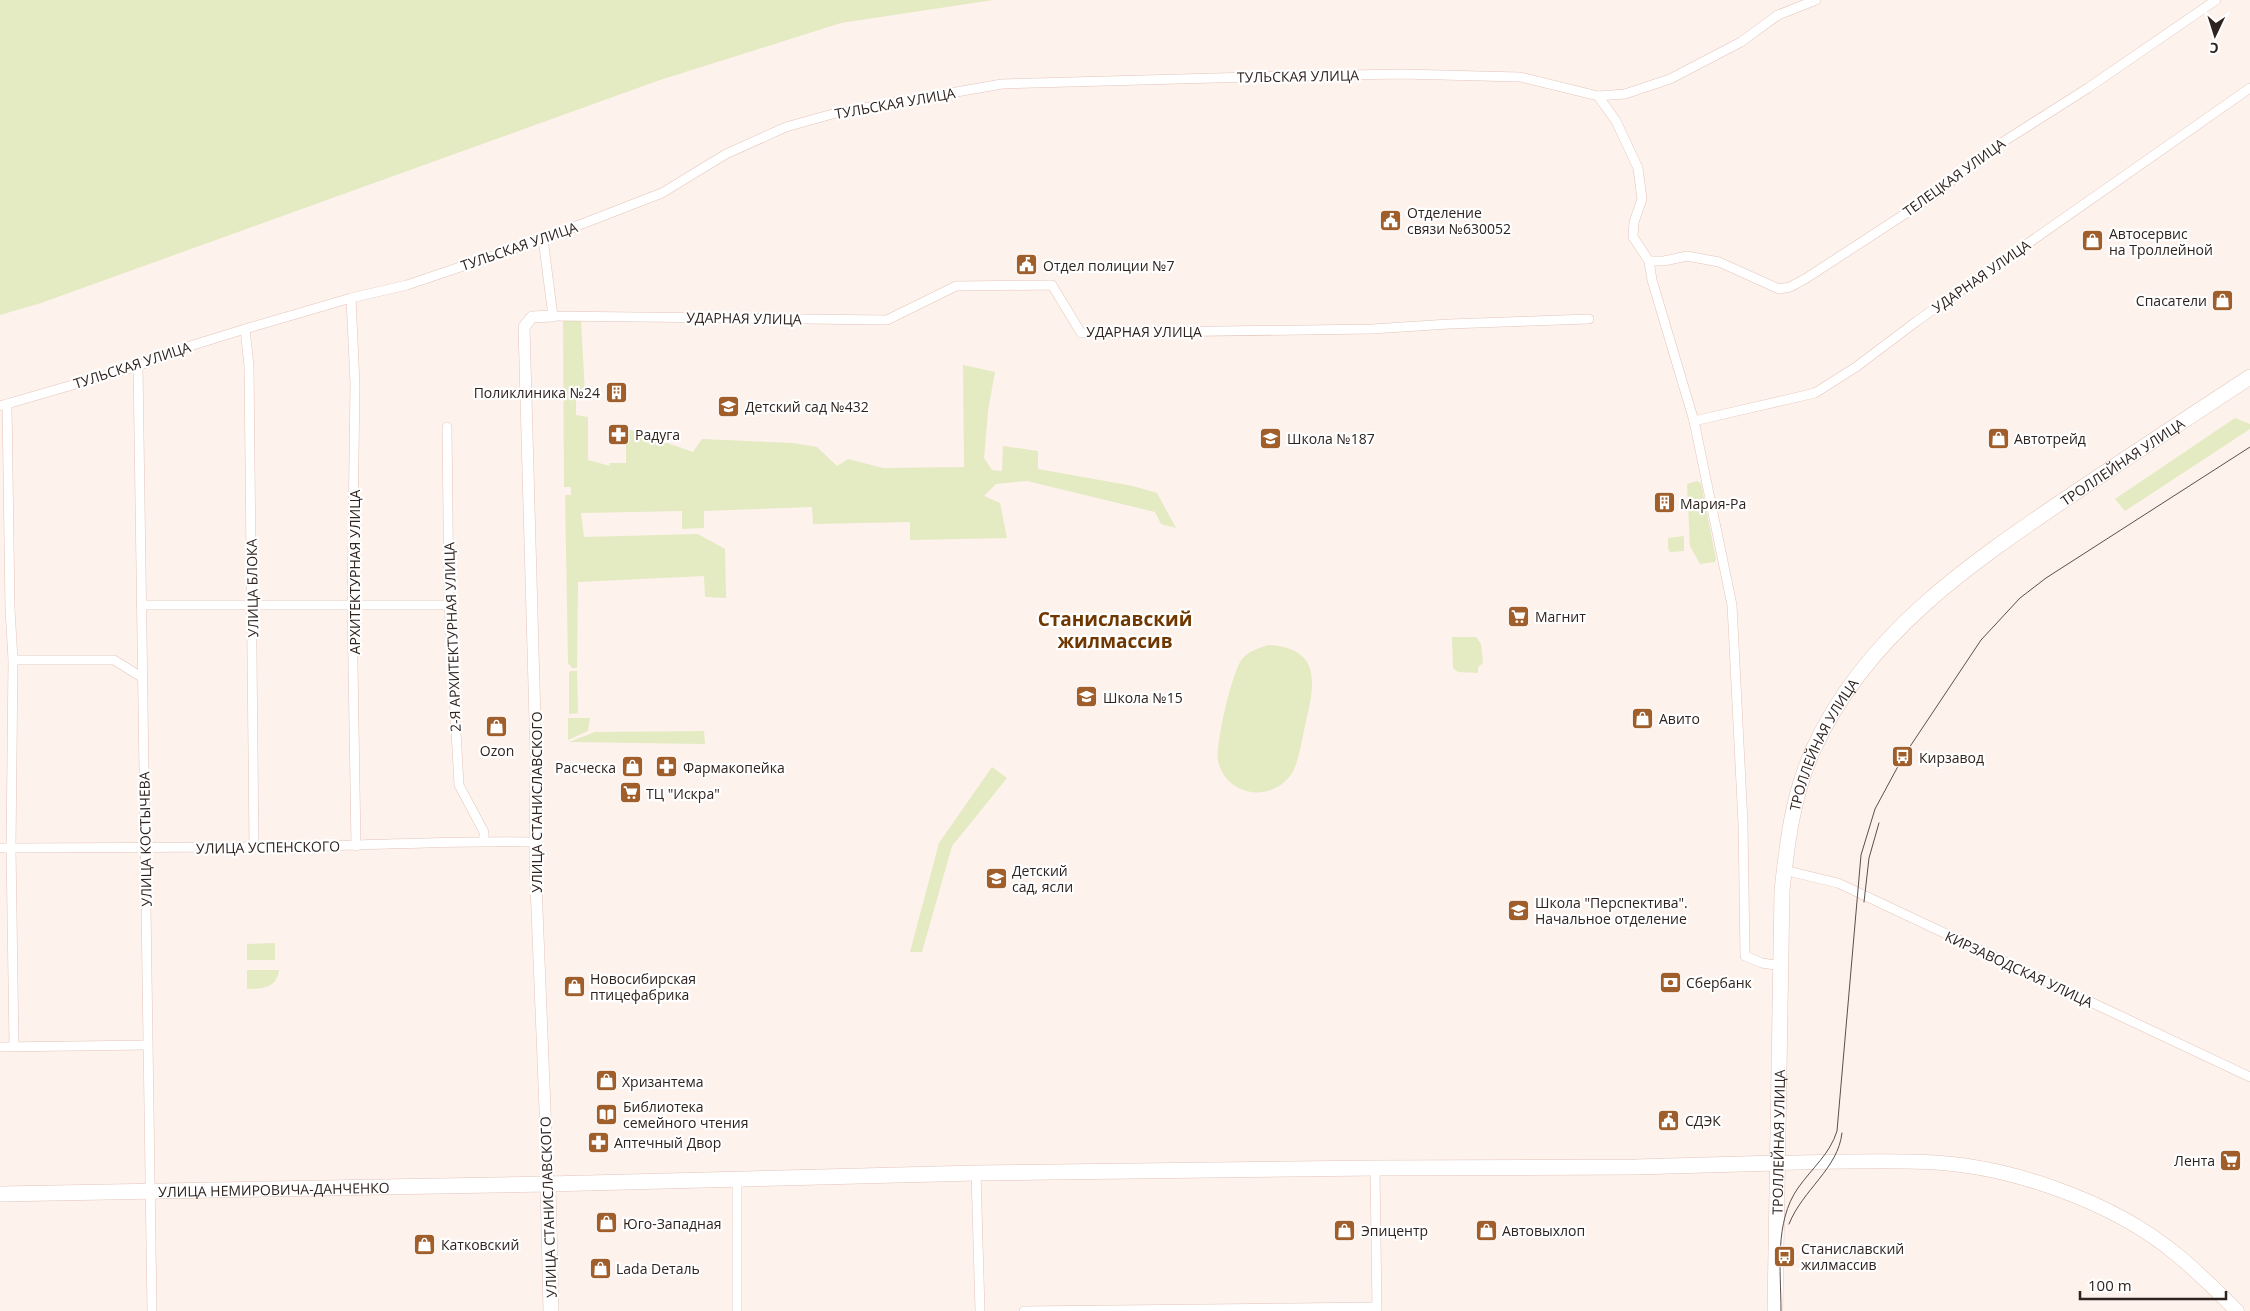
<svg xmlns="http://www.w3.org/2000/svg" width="2250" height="1311" font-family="'Open Sans',sans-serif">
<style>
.green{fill:#e4eac1}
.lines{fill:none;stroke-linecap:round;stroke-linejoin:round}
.minor-casing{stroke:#e3c5b9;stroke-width:10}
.tertiary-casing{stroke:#e3c5b9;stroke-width:12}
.secondary-casing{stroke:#e3c5b9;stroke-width:15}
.primary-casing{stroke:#e3c5b9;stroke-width:16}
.minor{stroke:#fff;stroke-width:9}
.tertiary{stroke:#fff;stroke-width:11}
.secondary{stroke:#fff;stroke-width:14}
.primary{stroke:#fff;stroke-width:15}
.tram{stroke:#5b4f4b;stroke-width:1}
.labels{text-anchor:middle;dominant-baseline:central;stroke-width:4.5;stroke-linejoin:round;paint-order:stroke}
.street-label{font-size:14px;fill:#2f231f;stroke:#fff}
.poi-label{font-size:14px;fill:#2f231f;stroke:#fff;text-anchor:start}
.district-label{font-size:19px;font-weight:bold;fill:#703800;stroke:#fff}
</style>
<rect width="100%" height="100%" fill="#fef2ed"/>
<!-- green -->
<g class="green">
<path d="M 0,0 L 993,0 L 841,23 L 660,80 L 41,303 L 0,315 Z"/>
<path d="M 563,321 L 581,321 L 585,393 L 576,394 L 576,415 L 588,417 L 588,460 L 610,466 L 609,463 L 626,463 L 626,429 L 654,435 L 664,442 L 693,452 L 702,439 L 793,443 L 817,447 L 837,466 L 848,459 L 883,468 L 964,467 L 963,365 L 995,372 L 988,411 L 984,458 L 992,470 L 1002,471 L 1003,446 L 1038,451 L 1038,469 L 1133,486 L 1157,493 L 1176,528 L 1161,524 L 1155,512 L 1027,481 L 996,484 L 984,496 L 1000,503 L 1007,538 L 910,540 L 910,522 L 813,524 L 812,507 L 704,511 L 704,528 L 682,529 L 682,511 L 581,513 L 584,537 L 698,534 L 725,549 L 726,598 L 705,597 L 704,576 L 578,582 L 577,668 L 572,668 L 568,663 L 565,495 L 571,495 L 571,487 L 564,487 Z"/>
<path d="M 2235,418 L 2250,424 L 2250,429 L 2125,511 L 2115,499 Z"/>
<path d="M 1697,481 L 1701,483 L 1716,559 L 1715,562 L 1700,564 L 1690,546 L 1687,484 Z"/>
<path d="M 1684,536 L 1684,551 L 1670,552 L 1668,549 L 1668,538 Z"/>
<path d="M 1452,637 L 1476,637 L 1481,644 L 1483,663 L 1478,667 L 1478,673 L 1458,672 L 1453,668 Z"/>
<path d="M 1268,645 C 1324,648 1314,687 1305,726 C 1302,739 1300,754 1295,767 C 1286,790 1256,800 1235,786 C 1227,781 1220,771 1218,761 C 1215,745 1232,672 1242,659 C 1249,651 1259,648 1268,645 Z"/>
<path d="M 571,671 L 577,671 L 578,713 L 569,714 L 569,672 Z"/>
<path d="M 568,718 L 590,718 L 588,731 L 568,740 Z"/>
<path d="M 704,731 L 705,744 L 569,742 L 595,732 Z"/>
<path d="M 992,767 L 1007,778 L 952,846 L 922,952 L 910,952 L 939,843 Z"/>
<path d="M 275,943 L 275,960 L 247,960 L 247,944 Z"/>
<path d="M 247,970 L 279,970 C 277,988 262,989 247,989 Z"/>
</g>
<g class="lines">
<defs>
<g id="minor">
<path d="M 1598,96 L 1616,121 L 1638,168 L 1642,199 L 1634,222 L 1633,237 L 1649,261 L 1652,280 L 1694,421 L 1732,605 L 1743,823 L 1745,956 L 1762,963 L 1781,966"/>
<path d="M 543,239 L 553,316 L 887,320 L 956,286 L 1052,285 L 1081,333 L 1372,329 L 1449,324 L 1589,319"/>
<path d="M 1649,261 L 1664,261 L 1687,256 L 1719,262 L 1779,289 L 1790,287 L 1805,279 L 1934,195 L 1987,152 L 2088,88 L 2216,0"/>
<path d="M 351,298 L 355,384 L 352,605 L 356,846"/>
<path d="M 245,329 L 249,366 L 254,847"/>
<path d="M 138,366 L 152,1311"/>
<path d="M 7,404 L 10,609 L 13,660 L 11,848 L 14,1046"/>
<path d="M 0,406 L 138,366 L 177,350 L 245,329 L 351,298 L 407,285 L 543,239 L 662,193 L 726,154 L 786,127 L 836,113 L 1002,84 L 1251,77 L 1401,74 L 1520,77 L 1598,96 L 1625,94 L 1670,79 L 1741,42 L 1778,15 L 1816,0"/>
<path d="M 1694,421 L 1815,393 L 1856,367 L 1917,321 L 2250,88"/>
<path d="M 447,427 L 449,605 L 459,785 L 484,832 L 484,841"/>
<path d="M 141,605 L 449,605"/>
<path d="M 13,660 L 114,660 L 143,678"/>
<path d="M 0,848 C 105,847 209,848 314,846 C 388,845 462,840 536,842"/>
<path d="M 1784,870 L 1838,883 L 2250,1077"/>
<path d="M 0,1047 L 147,1045"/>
<path d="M 1375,1168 L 1377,1311"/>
<path d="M 976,1173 L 980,1311"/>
<path d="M 737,1180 L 737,1311"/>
<path d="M 1024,1311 L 1376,1307"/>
</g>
<path id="tertiary" d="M 548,1184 L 535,860 L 536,757 L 524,327 L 532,317 L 553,316"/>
<path id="secondary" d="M 1777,1163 C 1827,1162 1876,1160 1926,1162 C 2008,1165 2112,1201 2176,1254 C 2197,1271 2217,1291 2237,1311"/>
<g id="primary">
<path d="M 548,1184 L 551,1311"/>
<path id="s1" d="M 0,1194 L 548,1184 L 976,1173 L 1375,1168 L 1635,1167 L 1777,1163"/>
<path id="s2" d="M 1775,1311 L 1782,891 C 1787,843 1793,793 1814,748 C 1867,632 1974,561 2076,492 C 2134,453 2192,415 2250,377"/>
</g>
</defs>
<!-- minor casing -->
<use href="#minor" class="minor-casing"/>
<!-- tertiary casing -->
<use href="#tertiary" class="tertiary-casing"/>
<!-- secondary casing -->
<use href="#secondary" class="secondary-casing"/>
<!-- primary casing -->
<use href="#primary" class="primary-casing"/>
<!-- minor -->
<use href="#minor" class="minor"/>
<!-- tertiary -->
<use href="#tertiary" class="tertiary"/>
<!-- secondary -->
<use href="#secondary" class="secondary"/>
<!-- primary -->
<use href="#primary" class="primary"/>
<!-- tram -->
<g class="tram">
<path d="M 1864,902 L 1869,858 L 1879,823"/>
<path d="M 1789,1224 C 1803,1189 1838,1169 1842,1133"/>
<path d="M 1781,1311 C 1781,1271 1774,1222 1798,1188 C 1812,1168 1830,1154 1837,1131 L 1861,855 L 1875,809 L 1903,757 L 1981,640 L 2020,598 L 2046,578 L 2250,447"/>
</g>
</g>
<!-- icons -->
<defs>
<symbol id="civic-square" viewBox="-11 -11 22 22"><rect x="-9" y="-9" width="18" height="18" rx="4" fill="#a05e2a" stroke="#fff"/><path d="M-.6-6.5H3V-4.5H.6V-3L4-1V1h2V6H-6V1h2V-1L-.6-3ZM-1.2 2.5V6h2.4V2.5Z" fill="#fff"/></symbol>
<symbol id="shop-square" viewBox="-11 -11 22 22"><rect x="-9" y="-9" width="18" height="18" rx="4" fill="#a05e2a" stroke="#fff"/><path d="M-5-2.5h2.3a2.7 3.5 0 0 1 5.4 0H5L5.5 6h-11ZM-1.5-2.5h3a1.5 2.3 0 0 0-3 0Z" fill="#fff"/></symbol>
<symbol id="building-square" viewBox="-11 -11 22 22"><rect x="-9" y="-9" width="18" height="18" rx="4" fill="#a05e2a" stroke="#fff"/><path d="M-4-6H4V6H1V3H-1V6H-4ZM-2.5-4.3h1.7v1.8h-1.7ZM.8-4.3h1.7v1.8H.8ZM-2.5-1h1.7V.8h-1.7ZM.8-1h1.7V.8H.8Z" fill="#fff"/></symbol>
<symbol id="school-square" viewBox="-11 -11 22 22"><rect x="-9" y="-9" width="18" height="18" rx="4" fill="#a05e2a" stroke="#fff"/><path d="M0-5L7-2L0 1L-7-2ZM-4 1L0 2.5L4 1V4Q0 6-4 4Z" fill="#fff"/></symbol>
<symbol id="pharmacy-square" viewBox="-11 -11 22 22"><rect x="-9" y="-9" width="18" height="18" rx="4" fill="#a05e2a" stroke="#fff"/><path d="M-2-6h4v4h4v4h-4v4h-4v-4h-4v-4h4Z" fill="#fff"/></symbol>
<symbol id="supermarket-square" viewBox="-11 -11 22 22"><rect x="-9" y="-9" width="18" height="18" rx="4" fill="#a05e2a" stroke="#fff"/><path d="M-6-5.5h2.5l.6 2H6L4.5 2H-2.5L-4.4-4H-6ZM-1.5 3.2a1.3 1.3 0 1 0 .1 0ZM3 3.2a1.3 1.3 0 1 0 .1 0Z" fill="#fff"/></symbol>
<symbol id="bus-square" viewBox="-11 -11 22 22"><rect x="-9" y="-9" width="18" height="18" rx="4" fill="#a05e2a" stroke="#fff"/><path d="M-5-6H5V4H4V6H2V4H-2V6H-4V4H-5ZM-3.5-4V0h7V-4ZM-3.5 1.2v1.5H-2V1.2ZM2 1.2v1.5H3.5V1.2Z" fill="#fff"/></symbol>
<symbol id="bank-square" viewBox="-11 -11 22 22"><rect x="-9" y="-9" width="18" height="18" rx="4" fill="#a05e2a" stroke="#fff"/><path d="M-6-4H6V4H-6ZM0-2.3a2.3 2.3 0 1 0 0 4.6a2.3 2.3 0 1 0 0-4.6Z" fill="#fff"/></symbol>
<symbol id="library-square" viewBox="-11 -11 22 22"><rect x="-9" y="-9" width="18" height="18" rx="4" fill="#a05e2a" stroke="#fff"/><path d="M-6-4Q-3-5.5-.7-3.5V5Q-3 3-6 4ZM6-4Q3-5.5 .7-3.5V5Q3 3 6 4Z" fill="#fff"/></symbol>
</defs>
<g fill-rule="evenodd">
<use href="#civic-square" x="1378" y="208" width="25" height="25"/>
<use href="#shop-square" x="2080" y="228" width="25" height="25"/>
<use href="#civic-square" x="1014" y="252" width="25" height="25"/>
<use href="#shop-square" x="2210" y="288" width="25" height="25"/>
<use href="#building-square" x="604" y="380" width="25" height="25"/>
<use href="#school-square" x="716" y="394" width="25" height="25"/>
<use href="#pharmacy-square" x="606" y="422" width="25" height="25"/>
<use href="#school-square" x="1258" y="426" width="25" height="25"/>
<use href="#shop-square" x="1986" y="426" width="25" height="25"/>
<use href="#building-square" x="1652" y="490" width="25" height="25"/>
<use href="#supermarket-square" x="1506" y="604" width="25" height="25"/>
<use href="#school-square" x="1074" y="684" width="25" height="25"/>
<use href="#shop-square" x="1630" y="706" width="25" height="25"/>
<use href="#shop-square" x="484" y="714" width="25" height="25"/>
<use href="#bus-square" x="1890" y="744" width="25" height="25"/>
<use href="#shop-square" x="620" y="754" width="25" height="25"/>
<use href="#pharmacy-square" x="654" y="754" width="25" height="25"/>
<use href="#supermarket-square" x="618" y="780" width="25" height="25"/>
<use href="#school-square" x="984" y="866" width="25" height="25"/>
<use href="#school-square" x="1506" y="898" width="25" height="25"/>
<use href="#bank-square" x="1658" y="970" width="25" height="25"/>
<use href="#shop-square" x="562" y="974" width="25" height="25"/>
<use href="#shop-square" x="594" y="1068" width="25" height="25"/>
<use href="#library-square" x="594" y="1102" width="25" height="25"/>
<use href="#civic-square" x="1656" y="1108" width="25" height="25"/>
<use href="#pharmacy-square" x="586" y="1130" width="25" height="25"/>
<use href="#supermarket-square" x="2218" y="1148" width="25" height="25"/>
<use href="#shop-square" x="594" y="1210" width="25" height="25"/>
<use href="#shop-square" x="1332" y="1218" width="25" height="25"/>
<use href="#shop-square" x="1474" y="1218" width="25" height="25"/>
<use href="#shop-square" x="412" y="1232" width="25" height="25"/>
<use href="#bus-square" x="1772" y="1244" width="25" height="25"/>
<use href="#shop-square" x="588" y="1256" width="25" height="25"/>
</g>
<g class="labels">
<!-- street labels -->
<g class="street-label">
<text transform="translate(1298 76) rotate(-1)">ТУЛЬСКАЯ УЛИЦА</text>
<text transform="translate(895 103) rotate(-10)">ТУЛЬСКАЯ УЛИЦА</text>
<text transform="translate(1954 177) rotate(-36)">ТЕЛЕЦКАЯ УЛИЦА</text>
<text transform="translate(519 246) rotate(-19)">ТУЛЬСКАЯ УЛИЦА</text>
<text transform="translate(1981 276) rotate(-35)">УДАРНАЯ УЛИЦА</text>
<text transform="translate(744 318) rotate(1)">УДАРНАЯ УЛИЦА</text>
<text x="1144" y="331">УДАРНАЯ УЛИЦА</text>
<text transform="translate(132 365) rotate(-18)">ТУЛЬСКАЯ УЛИЦА</text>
<text stroke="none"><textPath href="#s2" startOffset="994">ТРОЛЛЕЙНАЯ УЛИЦА</textPath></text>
<text transform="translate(354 572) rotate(-90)">АРХИТЕКТУРНАЯ УЛИЦА</text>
<text transform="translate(252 588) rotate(-91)">УЛИЦА БЛОКА</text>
<text transform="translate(452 637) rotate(-92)">2-Я АРХИТЕКТУРНАЯ УЛИЦА</text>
<text stroke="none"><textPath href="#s2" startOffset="574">ТРОЛЛЕЙНАЯ УЛИЦА</textPath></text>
<text transform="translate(536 802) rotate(-90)">УЛИЦА СТАНИСЛАВСКОГО</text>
<text transform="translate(145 839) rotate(-91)">УЛИЦА КОСТЫЧЕВА</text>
<text transform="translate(268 847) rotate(-1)">УЛИЦА УСПЕНСКОГО</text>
<text transform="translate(2019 969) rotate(25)">КИРЗАВОДСКАЯ УЛИЦА</text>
<text stroke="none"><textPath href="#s2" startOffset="169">ТРОЛЛЕЙНАЯ УЛИЦА</textPath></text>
<text stroke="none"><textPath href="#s1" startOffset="274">УЛИЦА НЕМИРОВИЧА-ДАНЧЕНКО</textPath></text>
<text transform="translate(548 1207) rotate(-92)">УЛИЦА СТАНИСЛАВСКОГО</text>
</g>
<!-- poi labels -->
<g class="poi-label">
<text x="1407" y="212">Отделение<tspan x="1407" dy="16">связи №630052</tspan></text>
<text x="2109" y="233">Автосервис<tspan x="2109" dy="16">на Троллейной</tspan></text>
<text x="1043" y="265">Отдел полиции №7</text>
<text x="2207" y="300" text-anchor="end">Спасатели</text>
<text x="600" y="392" text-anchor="end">Поликлиника №24</text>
<text x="745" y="406">Детский сад №432</text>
<text x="635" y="434">Радуга</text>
<text x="1287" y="438">Школа №187</text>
<text x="2014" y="438">Автотрейд</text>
<text x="1680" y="503">Мария-Ра</text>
<text x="1535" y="616">Магнит</text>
<text x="1103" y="697">Школа №15</text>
<text x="1659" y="718">Авито</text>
<text x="497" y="750" text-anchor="middle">Ozon</text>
<text x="1919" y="757">Кирзавод</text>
<text x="616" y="767" text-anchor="end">Расческа</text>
<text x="683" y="767">Фармакопейка</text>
<text x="646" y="793">ТЦ "Искра"</text>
<text x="1012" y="870">Детский<tspan x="1012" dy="16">сад, ясли</tspan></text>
<text x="1535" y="902">Школа "Перспектива".<tspan x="1535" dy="16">Начальное отделение</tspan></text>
<text x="590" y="978">Новосибирская<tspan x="590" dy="16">птицефабрика</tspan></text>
<text x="1686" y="982">Сбербанк</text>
<text x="622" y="1081">Хризантема</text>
<text x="623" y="1106">Библиотека<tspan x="623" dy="16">семейного чтения</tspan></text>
<text x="1685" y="1120">СДЭК</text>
<text x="614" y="1142">Аптечный Двор</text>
<text x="2215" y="1160" text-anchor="end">Лента</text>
<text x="623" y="1223">Юго-Западная</text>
<text x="1361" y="1230">Эпицентр</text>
<text x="1502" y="1230">Автовыхлоп</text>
<text x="441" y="1244">Катковский</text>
<text x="1801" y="1248">Станиславский<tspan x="1801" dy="16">жилмассив</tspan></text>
<text x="616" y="1268">Lada Dеталь</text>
</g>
<!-- district labels -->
<g class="district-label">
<text x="1115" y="619">Станиславский<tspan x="1115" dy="22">жилмассив</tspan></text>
</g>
</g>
<!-- north arrow -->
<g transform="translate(2215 35) rotate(184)" stroke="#ffffff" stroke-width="4" paint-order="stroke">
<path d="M0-4L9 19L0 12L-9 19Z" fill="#2f231f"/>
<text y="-8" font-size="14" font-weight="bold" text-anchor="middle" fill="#2f231f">С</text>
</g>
<!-- scale -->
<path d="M2080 1291v8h146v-8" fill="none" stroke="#2f231f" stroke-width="2.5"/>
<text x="2088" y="1291" font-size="15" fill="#2f231f" stroke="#ffffff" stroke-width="4" paint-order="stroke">100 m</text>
</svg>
